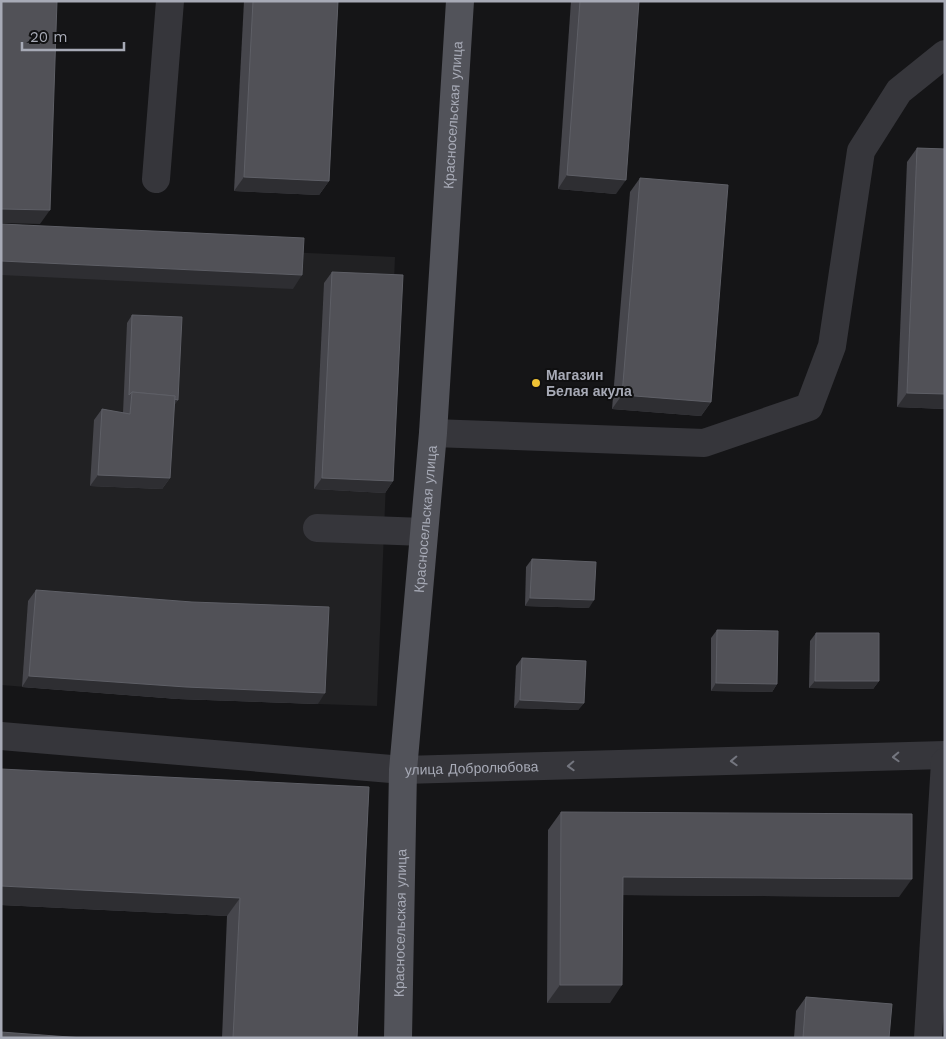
<svg xmlns="http://www.w3.org/2000/svg" width="946" height="1039" font-family="'Work Sans',sans-serif">
<style>
.built{fill:#212123}
.lines{fill:none;stroke-linecap:round;stroke-linejoin:round}
.minor{stroke:#36363b;stroke-width:28}
.major{stroke:#52535a;stroke-width:28}
.wall{fill:#46464c}
.shaded-wall{fill:#2e2e32}
.building{fill:#515157;stroke:#5e5f66}
.oneway{stroke:#74767f}
.poi-dot{fill:#efc234;stroke:#101011;stroke-width:2}
.labels{text-anchor:middle;dominant-baseline:central;stroke-width:4;stroke-linejoin:round;paint-order:stroke}
.street-label{font-size:14px;fill:#a7aab6;stroke:#101011}
.poi-label{font-size:14px;font-weight:bold;fill:#a7aab6;stroke:#101011;text-anchor:start}
</style>
<rect width="100%" height="100%" fill="#151517"/>
<!-- built -->
<path class="built" d="M 1,239 L 395,257 L 377,706 L 178,699 L 1,685 Z"/>
<g class="lines">
<!-- minor -->
<g class="minor">
<path d="M 156,179 L 170,1"/>
<path d="M 433,433 L 704,443 L 809,407 L 832,346 L 861,151 L 899,91 L 945,54"/>
<path d="M 317,528 L 424,532"/>
<path id="s1" d="M 1,736 L 403,770 L 945,755"/>
<path d="M 928,1038 L 945,762"/>
</g>
<!-- major -->
<path class="major" id="s2" d="M 398,1038 L 403,770 L 433,433 L 460,1"/>
</g>
<!-- wall -->
<g class="wall">
<path d="M 244,1 L 338,1 L 329,181 L 319,195 L 234,191 Z"/>
<path d="M 571,1 L 639,1 L 616,194 L 558,189 Z"/>
<path d="M 917,148 L 945,149 L 945,409 L 897,407 L 907,162 Z"/>
<path d="M 640,178 L 711,402 L 701,416 L 612,409 L 630,192 Z"/>
<path d="M 332,272 L 393,481 L 385,493 L 314,489 L 324,283 Z"/>
<path d="M 132,315 L 178,400 L 174,405 L 170,478 L 162,489 L 90,486 L 94,420 L 102,409 L 123,413 L 127,323 Z"/>
<path d="M 532,559 L 589,608 L 525,606 L 526,567 Z"/>
<path d="M 36,590 L 318,704 L 178,699 L 22,687 L 28,601 Z"/>
<path d="M 717,630 L 777,684 L 772,692 L 711,691 L 711,638 Z"/>
<path d="M 816,633 L 879,681 L 873,689 L 809,688 L 810,641 Z"/>
<path d="M 522,658 L 584,703 L 578,710 L 514,708 L 516,666 Z"/>
<path d="M 369,787 L 357,1038 L 222,1038 L 227,916 L 1,905 Z"/>
<path d="M 561,812 L 899,897 L 623,895 L 610,1003 L 547,1003 L 548,830 Z"/>
<path d="M 806,997 L 889,1038 L 794,1038 L 796,1011 Z"/>
</g>
<!-- shaded-wall -->
<g class="shaded-wall">
<path d="M 567,175 L 626,180 L 616,194 L 558,189 Z"/>
<path d="M 244,177 L 329,181 L 319,195 L 234,191 Z"/>
<path d="M 1,209 L 50,210 L 40,224 L 1,223 Z"/>
<path d="M 1,261 L 302,275 L 293,289 L 1,275 Z"/>
<path d="M 907,393 L 945,394 L 945,409 L 897,407 Z"/>
<path d="M 131,395 L 178,400 L 173,407 Z"/>
<path d="M 622,395 L 711,402 L 701,416 L 612,409 Z"/>
<path d="M 98,475 L 170,478 L 162,489 L 90,486 Z"/>
<path d="M 322,478 L 393,481 L 385,493 L 314,489 Z"/>
<path d="M 530,598 L 594,600 L 589,608 L 525,606 Z"/>
<path d="M 29,676 L 325,693 L 318,704 L 178,699 L 22,687 Z"/>
<path d="M 815,681 L 879,681 L 873,689 L 809,688 Z"/>
<path d="M 716,683 L 777,684 L 772,692 L 711,691 Z"/>
<path d="M 520,700 L 584,703 L 578,710 L 514,708 Z"/>
<path d="M 623,877 L 912,879 L 899,897 L 611,895 Z"/>
<path d="M 1,886 L 240,898 L 227,916 L 1,905 Z"/>
<path d="M 560,985 L 622,985 L 610,1003 L 547,1003 Z"/>
</g>
<!-- building -->
<g class="building">
<path d="M 1,1 L 57,1 L 50,210 L 1,209 Z"/>
<path d="M 253,1 L 338,1 L 329,181 L 244,177 Z"/>
<path d="M 580,1 L 639,1 L 626,180 L 567,175 Z"/>
<path d="M 917,148 L 945,149 L 945,394 L 907,393 Z"/>
<path d="M 640,178 L 728,185 L 711,402 L 622,395 Z"/>
<path d="M 1,224 L 304,238 L 302,275 L 1,261 Z"/>
<path d="M 332,272 L 403,275 L 393,481 L 322,478 Z"/>
<path d="M 132,315 L 182,317 L 178,400 L 174,399 L 175,396 L 132,392 L 129,395 Z"/>
<path d="M 132,392 L 175,396 L 170,478 L 98,475 L 102,409 L 130,414 Z"/>
<path d="M 532,559 L 596,562 L 594,600 L 530,598 Z"/>
<path d="M 36,590 L 192,602 L 329,607 L 325,693 L 186,687 L 29,676 Z"/>
<path d="M 717,630 L 778,631 L 777,684 L 716,683 Z"/>
<path d="M 816,633 L 879,633 L 879,681 L 815,681 Z"/>
<path d="M 522,658 L 586,661 L 584,703 L 520,700 Z"/>
<path d="M 1,769 L 369,787 L 357,1038 L 233,1038 L 240,898 L 1,886 Z"/>
<path d="M 561,812 L 912,814 L 912,879 L 623,877 L 622,985 L 560,985 Z"/>
<path d="M 806,997 L 892,1004 L 889,1038 L 803,1038 Z"/>
<path d="M 1,1032 L 83,1038 L 1,1038 Z"/>
</g>
<!-- one-way arrows -->
<defs><path id="oneway-chevron" d="M-2-3.5L2.5 0L-2 3.5" fill="none" stroke-width="1.6" stroke-linecap="round" stroke-linejoin="round" transform="scale(1.25)"/></defs>
<g class="oneway">
<use href="#oneway-chevron" transform="translate(896 757) rotate(178)"/>
<use href="#oneway-chevron" transform="translate(734 761) rotate(178)"/>
<use href="#oneway-chevron" transform="translate(571 766) rotate(178)"/>
</g>
<!-- markers -->
<circle class="poi-dot" cx="536" cy="383" r="5"/>
<g class="labels">
<!-- street labels -->
<g class="street-label">
<text stroke="none"><textPath href="#s2" startOffset="925">Красносельская улица</textPath></text>
<text stroke="none"><textPath href="#s2" startOffset="520">Красносельская улица</textPath></text>
<text stroke="none"><textPath href="#s1" startOffset="472">улица Добролюбова</textPath></text>
<text stroke="none"><textPath href="#s2" startOffset="115">Красносельская улица</textPath></text>
</g>
<!-- poi labels -->
<g class="poi-label">
<text x="546" y="375">Магазин<tspan x="546" dy="16">Белая акула</tspan></text>
</g>
</g>
<!-- border -->
<rect width="946" height="1039" fill="none" stroke="#a7aab6" stroke-width="5"/>
<!-- scale -->
<path d="M22 42v8h102v-8" fill="none" stroke="#a7aab6" stroke-width="2.5"/>
<text x="30" y="42" font-size="15" fill="#a7aab6" stroke="#101011" stroke-width="4" paint-order="stroke">20 m</text>
</svg>
